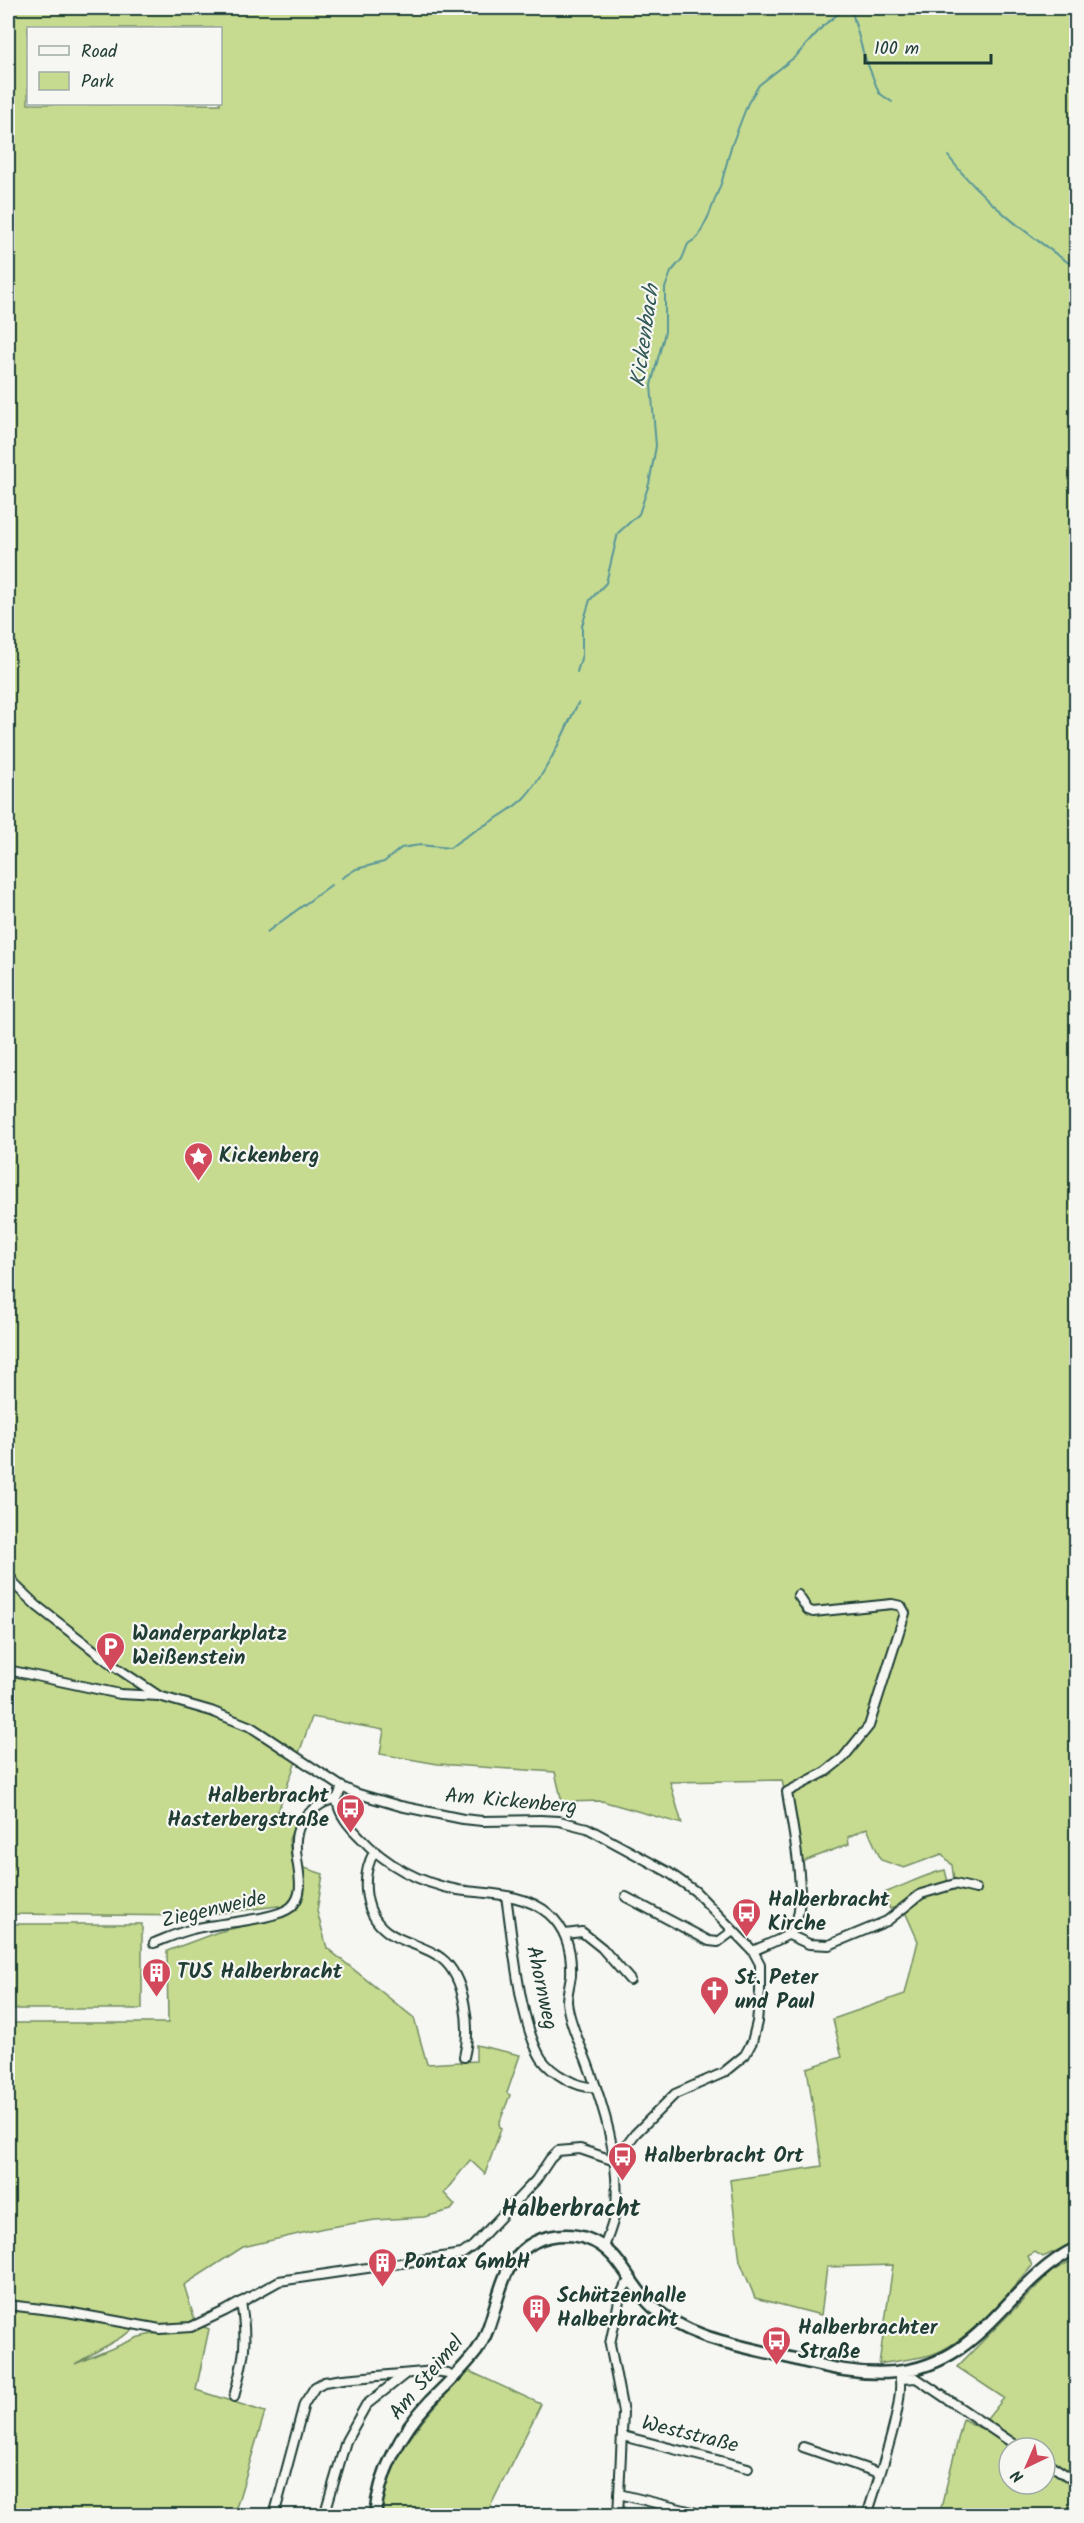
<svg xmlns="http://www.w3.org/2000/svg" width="1084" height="2523" font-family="Kalam,sans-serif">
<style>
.green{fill:#c6db90;stroke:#728c62;stroke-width:1.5;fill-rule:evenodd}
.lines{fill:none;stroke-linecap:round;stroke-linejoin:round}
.stream{stroke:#599599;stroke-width:2}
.street-casing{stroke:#1f3d34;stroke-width:12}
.secondary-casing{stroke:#1f3d34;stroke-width:15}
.street{stroke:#f6f6f2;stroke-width:8}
.secondary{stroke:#f6f6f2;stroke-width:10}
.labels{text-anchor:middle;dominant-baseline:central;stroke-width:4.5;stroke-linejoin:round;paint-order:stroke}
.poi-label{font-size:21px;font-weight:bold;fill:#1f3d34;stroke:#f6f6f2;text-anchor:start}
.street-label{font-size:21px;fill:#1f3d34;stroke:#f6f6f2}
.water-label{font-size:22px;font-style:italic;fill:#325a56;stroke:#f6f6f2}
.quarter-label{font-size:24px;font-weight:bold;fill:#1f3d34;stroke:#f6f6f2}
</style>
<rect width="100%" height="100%" fill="#f6f6f2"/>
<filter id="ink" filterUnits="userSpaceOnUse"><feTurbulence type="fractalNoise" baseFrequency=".0167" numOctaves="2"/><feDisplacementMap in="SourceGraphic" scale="12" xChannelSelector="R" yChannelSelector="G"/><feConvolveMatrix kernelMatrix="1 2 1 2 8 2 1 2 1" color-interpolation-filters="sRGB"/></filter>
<g filter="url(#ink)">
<!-- green -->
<g class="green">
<path d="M 8,8 L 1076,8 L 1076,2242 L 1043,2257 L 1035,2252 L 1028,2256 L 1032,2266 C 1007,2295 968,2343 930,2355 C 914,2359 896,2361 879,2364 L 893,2265 L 827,2267 L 821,2315 L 755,2298 L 740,2261 L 730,2180 L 822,2166 L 807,2068 L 842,2057 L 833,2019 L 905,1994 L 918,1941 L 902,1905 L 890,1909 L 884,1893 C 904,1886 925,1874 945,1870 L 948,1882 L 954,1881 L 952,1865 L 942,1854 L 904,1868 L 881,1860 L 867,1828 L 848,1837 L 849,1844 L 799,1863 L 782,1780 L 670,1782 L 682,1824 L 602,1801 L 562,1802 L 555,1772 L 438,1764 L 380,1754 L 384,1730 L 312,1717 L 278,1811 L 299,1816 L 289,1839 L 292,1864 L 323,1874 L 317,1911 L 327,1948 L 414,2018 L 427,2064 L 476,2061 L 476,2045 L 520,2055 L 507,2093 L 510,2095 L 499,2124 L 501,2129 L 485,2174 L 470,2160 L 444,2193 L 455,2205 L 451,2210 L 424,2217 L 375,2220 L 324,2228 L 243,2247 L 184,2285 L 196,2324 L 209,2329 L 196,2390 L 265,2412 L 234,2515 L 8,2515 L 8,2007 L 8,2023 L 168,2023 L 167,1951 L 218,1932 L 284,1917 L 297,1910 L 278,1906 L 196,1916 L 8,1914 ZM 28,28 L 220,28 L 220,104 L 28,104 ZM 161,2328 L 175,2329 L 139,2337 L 75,2364 L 135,2329 Z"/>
<rect x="12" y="1924" width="130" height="85"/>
<path d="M 1076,2258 L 1076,2515 L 939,2516 L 963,2419 L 980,2428 L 1004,2398 L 957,2367 L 1051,2272 ZM 1009,2448 L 1045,2448 L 1045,2484 L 1009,2484 Z"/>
<path d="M 469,2371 L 541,2404 L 486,2515 L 383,2516 C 383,2507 382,2496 385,2488 C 401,2440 435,2405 469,2371 Z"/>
</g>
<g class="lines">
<!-- stream -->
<g class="stream">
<path d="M 851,8 L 863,52 L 879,93 L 892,102"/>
<path d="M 948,156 C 981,200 1031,237 1076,268"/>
<path d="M 577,672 L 582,655 L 582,626 L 590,600 L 606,583 L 618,533 L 639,514 L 649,484 L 656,446 L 651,385 L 665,332 L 665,288 L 671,272 L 682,259 L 688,244 L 698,237 L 709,215 L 722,181 L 731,147 L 748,103 L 759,85 L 796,56 L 824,25 L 846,8"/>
<path d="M 342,878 L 356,869 L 384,862 L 401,848 L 420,845 L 450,848 C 472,829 502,819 523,799 C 547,774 563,734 578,703"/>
<path d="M 267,932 L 331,885"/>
</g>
<defs>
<g id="street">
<path d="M 8,1574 L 17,1587 L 37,1606 L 114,1666 L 159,1696 L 211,1711 L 251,1727 L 342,1787 L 355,1793 L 400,1806 L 463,1819 L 482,1821 L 540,1820 L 559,1821 L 587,1828 L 668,1872 L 695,1891 L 753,1951 L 760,1964 L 760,1992 L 757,2022 L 752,2042 L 745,2055 L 723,2073 L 675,2094 L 635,2134 L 615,2161"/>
<path d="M 8,1670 L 120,1694 L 159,1696"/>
<path d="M 342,1787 L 337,1799 C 338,1814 350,1827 360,1837 C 386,1865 420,1883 458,1890 C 488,1894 525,1893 549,1914 C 567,1930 572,1952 571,1975 C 570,1984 567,1993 567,2002 C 569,2022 580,2044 587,2062 C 604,2107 620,2159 616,2208 C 614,2222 609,2234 604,2247"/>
<path d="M 374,1852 C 360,1878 363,1917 391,1934 C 406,1944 426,1946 441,1958 C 466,1977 471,2029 464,2057"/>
<path d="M 506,1896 C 513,1941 519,2021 541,2058 C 551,2073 578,2089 596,2087"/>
<path d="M 626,1897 L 709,1941 L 718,1942 L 733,1931"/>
<path d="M 565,1934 L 582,1932 L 602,1948 L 630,1980"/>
<path d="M 789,1935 L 809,1944 L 829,1945 L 887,1921 L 921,1894 L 955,1884 L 976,1889"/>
<path d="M 154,1943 C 167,1938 180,1932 193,1929 C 215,1923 276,1920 291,1907 C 317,1883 274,1839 313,1810 C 321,1804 326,1800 337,1799"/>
<path d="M 753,1951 C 761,1947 787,1937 790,1933 C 812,1910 791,1822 787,1792 L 825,1772 L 843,1758 L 869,1726 L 905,1613 L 901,1606 L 892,1604 L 813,1612 L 808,1610 L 798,1595"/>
<path d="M 8,2305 L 67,2312 L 160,2329 L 191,2327 L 225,2311 L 279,2281 L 462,2254 L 473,2246 L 536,2180 L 550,2159 L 558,2151 L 580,2149 L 615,2161"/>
<path d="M 901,2379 L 916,2378 L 922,2382 L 1020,2448"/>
<path d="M 234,2397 C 244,2358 248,2343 241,2302"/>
<path d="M 623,2436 L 748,2468"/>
<path d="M 803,2447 L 879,2473"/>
<path d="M 1045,2461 L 1076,2482"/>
<path d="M 619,2494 L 709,2516"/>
<path d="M 274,2516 L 304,2404 L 315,2387 L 324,2382 L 343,2379 L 435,2371 L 448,2373 L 454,2378"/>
<path d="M 324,2516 L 346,2441 L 366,2405 L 404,2375"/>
<path d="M 618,2516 L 623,2412 L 610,2344 L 620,2296 L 625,2286 L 632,2281"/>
<path d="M 867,2516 C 875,2488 909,2395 898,2372"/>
</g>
<path id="secondary" d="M 375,2516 C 379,2472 401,2432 430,2401 C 446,2385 462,2370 476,2352 C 499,2320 495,2269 528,2246 C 545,2234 570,2232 588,2239 C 621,2251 629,2286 653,2307 C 688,2338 738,2345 782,2356 C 819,2365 855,2376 895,2372 C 983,2364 1006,2283 1076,2248"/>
</defs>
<!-- street casing -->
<use href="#street" class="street-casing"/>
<!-- secondary casing -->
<use href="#secondary" class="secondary-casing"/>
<!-- street -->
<use href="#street" class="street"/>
<!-- secondary -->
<use href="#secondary" class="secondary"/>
</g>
</g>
<!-- icons -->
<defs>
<symbol id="sight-pin" viewBox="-11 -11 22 30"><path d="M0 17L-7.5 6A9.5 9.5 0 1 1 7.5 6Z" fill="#d1495b" stroke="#f6f6f2"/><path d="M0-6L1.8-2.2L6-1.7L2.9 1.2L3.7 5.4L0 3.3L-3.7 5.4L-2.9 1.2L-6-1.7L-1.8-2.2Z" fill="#fff"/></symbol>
<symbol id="parking-pin" viewBox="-11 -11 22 30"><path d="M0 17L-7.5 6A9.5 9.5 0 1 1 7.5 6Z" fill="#d1495b" stroke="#f6f6f2"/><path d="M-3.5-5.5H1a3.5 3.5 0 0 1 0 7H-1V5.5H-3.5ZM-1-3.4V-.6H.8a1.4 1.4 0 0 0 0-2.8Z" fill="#fff"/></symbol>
<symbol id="bus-pin" viewBox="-11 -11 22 30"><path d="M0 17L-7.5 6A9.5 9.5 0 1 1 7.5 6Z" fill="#d1495b" stroke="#f6f6f2"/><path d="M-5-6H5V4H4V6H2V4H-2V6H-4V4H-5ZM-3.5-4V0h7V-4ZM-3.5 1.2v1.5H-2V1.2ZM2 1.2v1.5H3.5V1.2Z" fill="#fff"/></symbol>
<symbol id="building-pin" viewBox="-11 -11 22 30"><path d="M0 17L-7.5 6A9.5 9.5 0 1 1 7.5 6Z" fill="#d1495b" stroke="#f6f6f2"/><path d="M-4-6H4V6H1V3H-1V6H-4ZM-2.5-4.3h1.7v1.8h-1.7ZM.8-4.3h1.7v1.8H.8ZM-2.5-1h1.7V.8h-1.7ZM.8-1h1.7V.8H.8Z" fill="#fff"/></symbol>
<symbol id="church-pin" viewBox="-11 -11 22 30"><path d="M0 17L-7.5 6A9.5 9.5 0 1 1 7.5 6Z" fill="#d1495b" stroke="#f6f6f2"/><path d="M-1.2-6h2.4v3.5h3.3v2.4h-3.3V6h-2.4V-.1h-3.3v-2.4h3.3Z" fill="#fff"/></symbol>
</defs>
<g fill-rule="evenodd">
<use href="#sight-pin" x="182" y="1140" width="33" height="45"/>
<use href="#parking-pin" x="94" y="1630" width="33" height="45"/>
<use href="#bus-pin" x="334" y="1792" width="33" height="45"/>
<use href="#bus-pin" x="730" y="1896" width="33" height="45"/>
<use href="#building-pin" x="140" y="1956" width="33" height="45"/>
<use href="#church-pin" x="698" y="1974" width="33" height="45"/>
<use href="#bus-pin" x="606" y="2140" width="33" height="45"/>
<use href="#building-pin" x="366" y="2246" width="33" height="45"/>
<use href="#building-pin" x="520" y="2292" width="33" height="45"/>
<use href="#bus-pin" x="760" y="2324" width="33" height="45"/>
</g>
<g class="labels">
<!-- poi labels -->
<g class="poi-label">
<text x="219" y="1156">Kickenberg</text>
<text x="132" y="1634">Wanderparkplatz<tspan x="132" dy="24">Weißenstein</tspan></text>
<text x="329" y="1796" text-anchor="end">Halberbracht<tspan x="329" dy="24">Hasterbergstraße</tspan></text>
<text x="768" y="1900">Halberbracht<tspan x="768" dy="24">Kirche</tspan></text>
<text x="177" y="1972">TUS Halberbracht</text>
<text x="735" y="1978">St. Peter<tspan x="735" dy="24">und Paul</tspan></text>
<text x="644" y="2156">Halberbracht Ort</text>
<text x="404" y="2262">Pontax GmbH</text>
<text x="557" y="2296">Schützenhalle<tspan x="557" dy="24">Halberbracht</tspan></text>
<text x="798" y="2328">Halberbrachter<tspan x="798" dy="24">Straße</tspan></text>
</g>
<!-- street labels -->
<g class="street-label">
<text transform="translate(511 1802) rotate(5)">Am Kickenberg</text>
<text transform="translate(214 1910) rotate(-13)">Ziegenweide</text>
<text transform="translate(541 1988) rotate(78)">Ahornweg</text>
<text transform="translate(427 2378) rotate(-50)">Am Steimel</text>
<text transform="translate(690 2435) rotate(14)">Weststraße</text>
</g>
<!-- water labels -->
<g class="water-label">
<text transform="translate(646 336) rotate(-82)">Kickenbach</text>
</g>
<!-- quarter labels -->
<g class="quarter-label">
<text x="571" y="2209">Halberbracht</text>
</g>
</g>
<!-- margin -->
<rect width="1084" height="2523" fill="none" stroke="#f6f6f2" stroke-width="30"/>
<rect x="15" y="15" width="1054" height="2493" fill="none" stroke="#1f3d34" stroke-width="2" filter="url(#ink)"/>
<!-- legend -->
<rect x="27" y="27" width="195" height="78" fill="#f6f6f2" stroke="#a0aca6" stroke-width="1.5"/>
<rect x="39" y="46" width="30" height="9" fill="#f6f6f2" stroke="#a0aca6" stroke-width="1.5"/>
<text x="81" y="57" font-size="18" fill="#1f3d34">Road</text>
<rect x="39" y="72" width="30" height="18" fill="#c6db90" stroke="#a0aca6" stroke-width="1.5"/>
<text x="81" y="87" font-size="18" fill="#1f3d34">Park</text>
<!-- north arrow -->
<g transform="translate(1027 2466) rotate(224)"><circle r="28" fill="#f6f6f2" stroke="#a0aca6" stroke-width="1.5"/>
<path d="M0-4.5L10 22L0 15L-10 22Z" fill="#d1495b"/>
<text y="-9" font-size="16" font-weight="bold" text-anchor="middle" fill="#1f3d34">N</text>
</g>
<!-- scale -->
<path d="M865 54v9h126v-9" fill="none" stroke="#1f3d34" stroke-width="3"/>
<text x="874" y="54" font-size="18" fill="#1f3d34" stroke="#f6f6f2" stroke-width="4.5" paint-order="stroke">100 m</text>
</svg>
